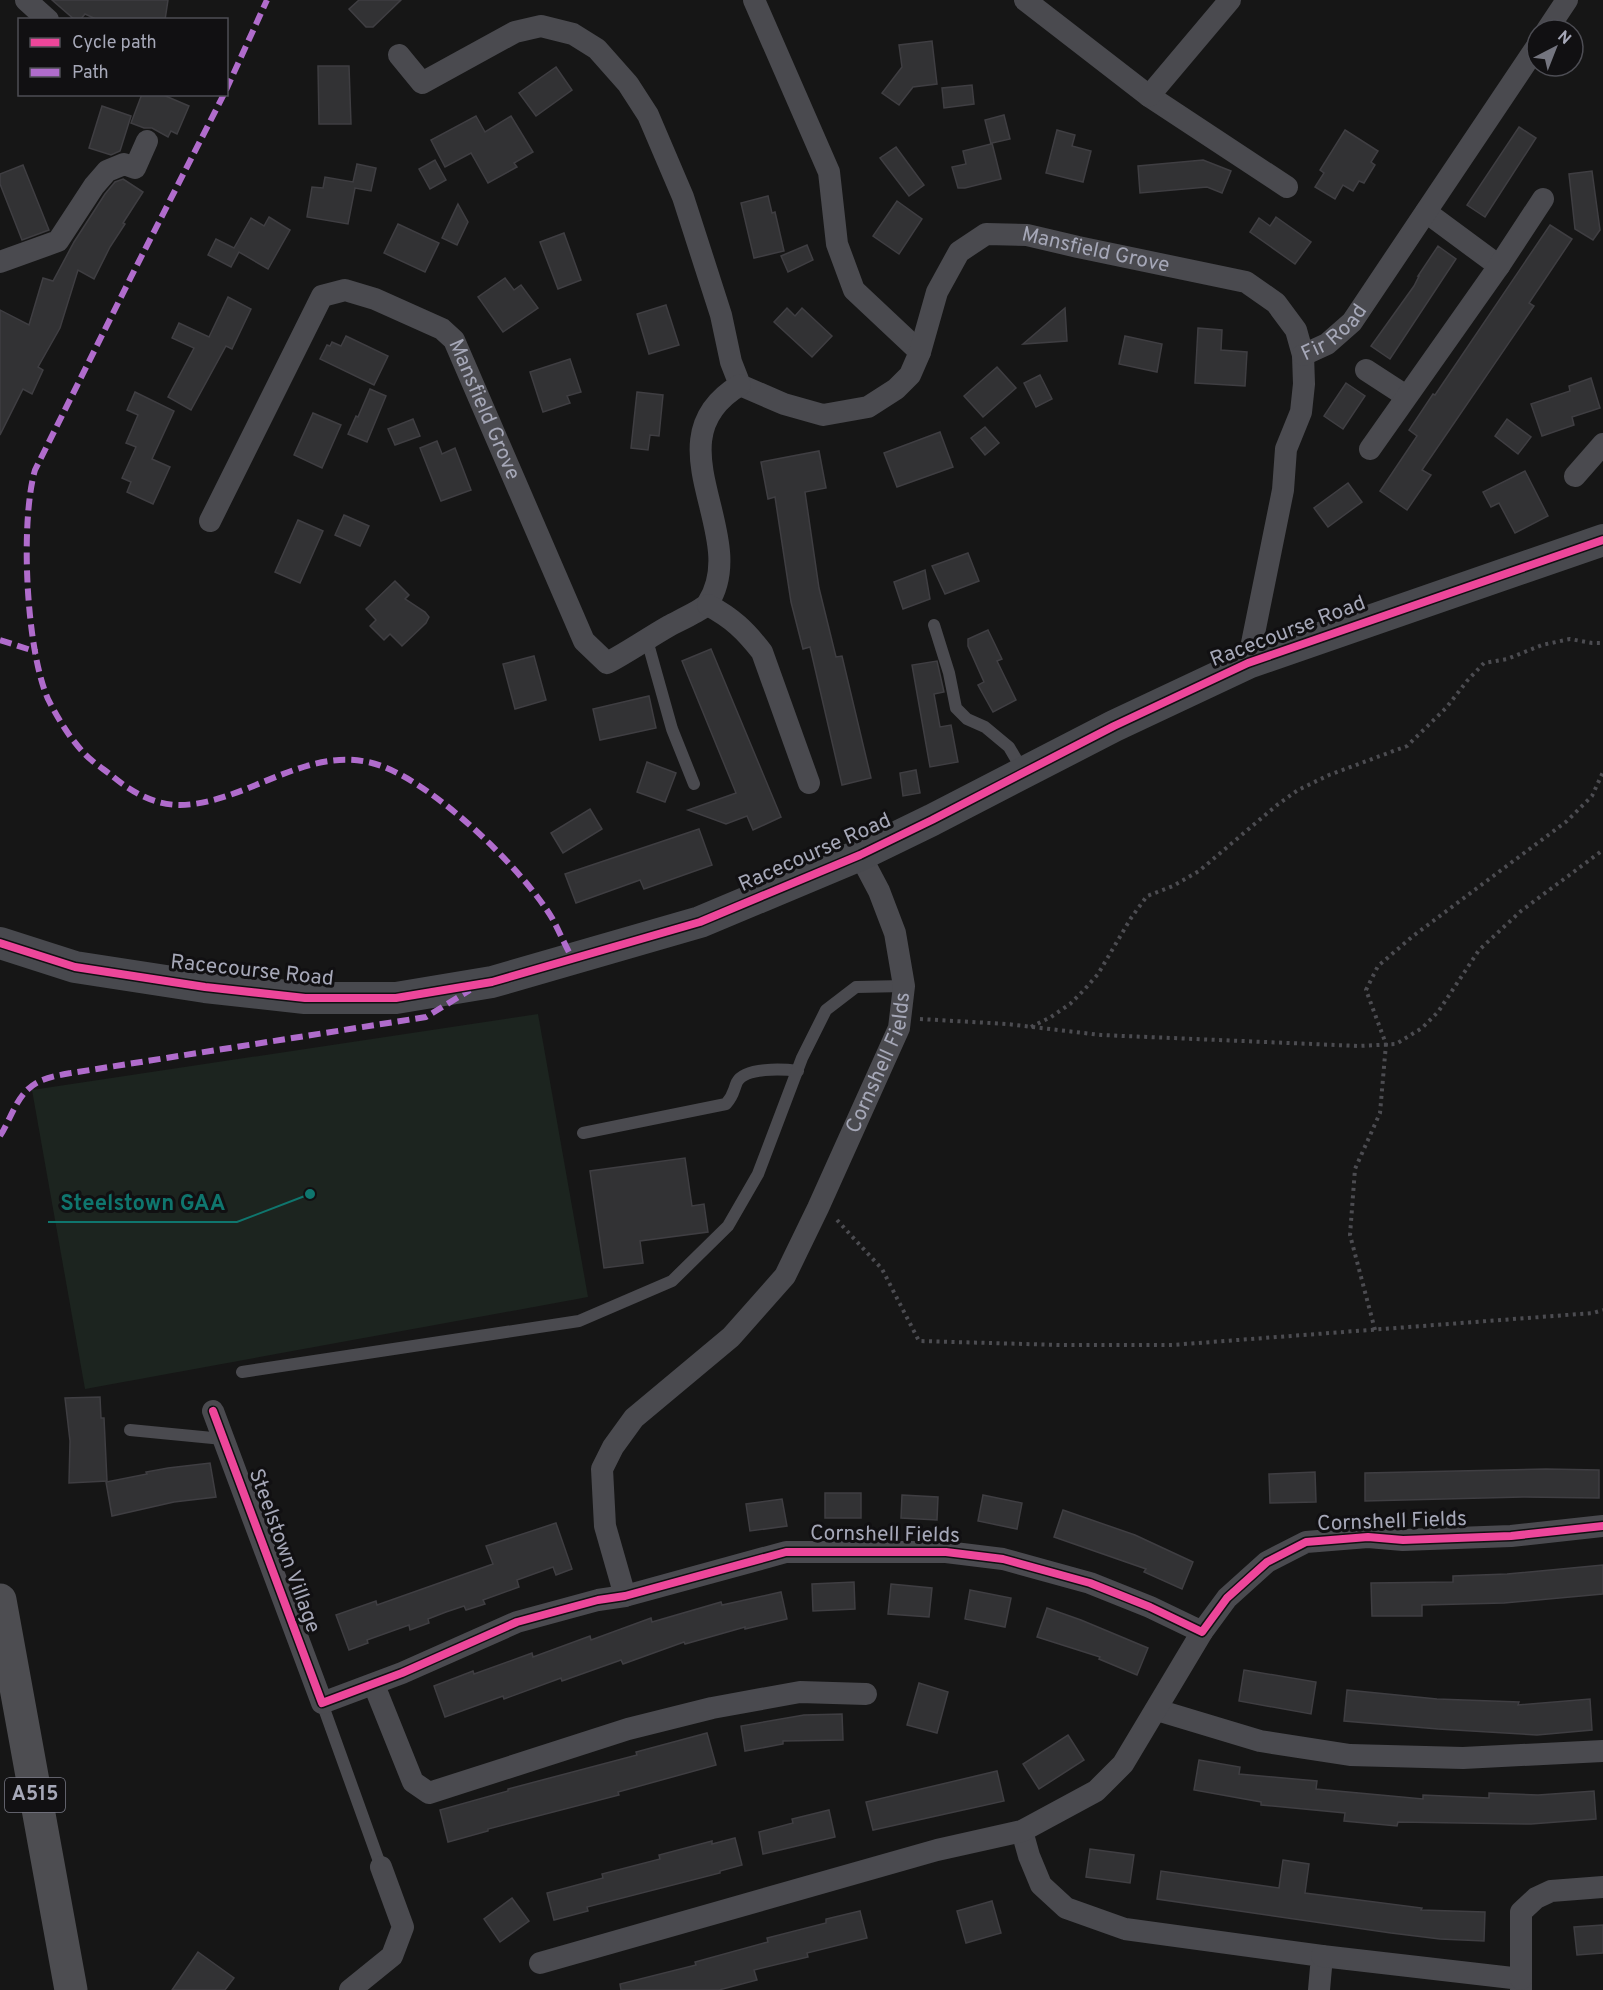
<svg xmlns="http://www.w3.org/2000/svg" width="1603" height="1990" font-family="Overpass,sans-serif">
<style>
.green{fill:#1c241f}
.building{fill:#323234;stroke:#3f3e42;stroke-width:1.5}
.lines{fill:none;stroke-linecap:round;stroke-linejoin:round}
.path{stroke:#4c4c51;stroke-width:4;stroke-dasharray:3 4.5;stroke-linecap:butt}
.lane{stroke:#4a4a4f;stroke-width:12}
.street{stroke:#4a4a4f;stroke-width:22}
.secondary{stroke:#48494e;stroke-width:32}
.highway{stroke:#4d4d51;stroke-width:33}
.quiet{stroke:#b06ccc;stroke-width:6;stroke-dasharray:12 6;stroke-linecap:butt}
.cycleway-casing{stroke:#111012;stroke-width:11}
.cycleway{stroke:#ed469a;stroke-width:8}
.labels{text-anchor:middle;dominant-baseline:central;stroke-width:6;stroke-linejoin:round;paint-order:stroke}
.shield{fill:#111012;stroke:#797a86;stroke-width:1.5}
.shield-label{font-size:20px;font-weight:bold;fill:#a6a8b8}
.street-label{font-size:21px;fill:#a6a8b8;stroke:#111012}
.leader{fill:none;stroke:#0f766e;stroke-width:2}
.callout-dot{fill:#0f766e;stroke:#111012;stroke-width:2}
.callout-label{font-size:22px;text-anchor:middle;font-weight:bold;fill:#0f766e;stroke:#111012;stroke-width:6;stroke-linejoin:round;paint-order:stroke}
</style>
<rect width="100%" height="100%" fill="#161616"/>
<!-- green -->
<path class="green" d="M 538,1014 L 588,1297 L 85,1389 L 32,1090 Z"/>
<!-- building -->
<g class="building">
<path d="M 52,0 L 168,0 L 165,20 L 98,20 L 85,14 L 80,20 L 75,20 Z"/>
<path d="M 359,0 L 401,0 L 373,27 L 366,27 L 349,9 Z"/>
<path d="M 932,41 L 937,84 L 913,87 L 899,105 L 882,93 L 902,67 L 899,45 Z"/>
<path d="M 318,66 L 349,66 L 351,124 L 319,124 Z"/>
<path d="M 556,67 L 572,90 L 536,116 L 519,93 Z"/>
<path d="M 972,85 L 974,104 L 944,108 L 942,88 Z"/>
<path d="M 142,94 L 161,94 L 189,106 L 177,134 L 171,131 L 168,137 L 152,128 L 144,128 L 131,123 Z"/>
<path d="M 102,106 L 131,116 L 120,151 L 111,155 L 89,148 Z"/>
<path d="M 1004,115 L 1010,139 L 992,143 L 1001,179 L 965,188 L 958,188 L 952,167 L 966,164 L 963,151 L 991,144 L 985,120 Z"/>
<path d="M 476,116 L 485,132 L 511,116 L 533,152 L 514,163 L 517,167 L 488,183 L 471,153 L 445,167 L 431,140 Z"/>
<path d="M 1519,127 L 1536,138 L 1485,217 L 1467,205 Z"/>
<path d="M 1057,130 L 1075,135 L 1072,146 L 1091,151 L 1083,182 L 1046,173 Z"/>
<path d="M 1345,130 L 1378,151 L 1371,162 L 1375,165 L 1364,183 L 1359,181 L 1353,191 L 1343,185 L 1335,199 L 1315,187 L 1324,173 L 1320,170 Z"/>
<path d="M 896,147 L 924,185 L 909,196 L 880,158 Z"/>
<path d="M 435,160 L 446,180 L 430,189 L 419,169 Z"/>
<path d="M 1203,160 L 1231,171 L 1222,193 L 1207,187 L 1140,193 L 1138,166 Z"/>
<path d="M 357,164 L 376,168 L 371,191 L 355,188 L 348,224 L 307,217 L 312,187 L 323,188 L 325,177 L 353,182 Z"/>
<path d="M 23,165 L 49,230 L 22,240 L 0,184 L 0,174 Z"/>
<path d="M 1592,171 L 1600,230 L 1593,240 L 1575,229 L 1569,174 Z"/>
<path d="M 123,179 L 143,192 L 123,223 L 125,224 L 110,247 L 94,279 L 78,270 L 60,328 L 38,367 L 43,370 L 32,394 L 23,389 L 0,435 L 0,310 L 29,325 L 43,278 L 53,281 L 74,242 L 105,194 L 115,182 Z"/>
<path d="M 768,196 L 772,213 L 775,212 L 784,251 L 754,258 L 741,203 Z"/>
<path d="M 897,201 L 922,219 L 899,254 L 873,236 Z"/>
<path d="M 458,204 L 468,222 L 457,245 L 442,238 Z"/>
<path d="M 269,217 L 290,230 L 268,269 L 239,252 L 231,267 L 208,255 L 216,239 L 234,248 L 251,218 L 264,226 Z"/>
<path d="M 1276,217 L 1311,242 L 1295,264 L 1250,232 L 1259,218 L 1270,226 Z"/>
<path d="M 398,224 L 439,243 L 425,272 L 384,253 Z"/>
<path d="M 1550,225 L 1572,239 L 1529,303 L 1534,306 L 1422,470 L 1431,475 L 1407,510 L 1380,491 L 1417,436 L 1409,430 L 1433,394 L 1435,395 Z"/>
<path d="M 564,233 L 581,280 L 558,289 L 540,242 Z"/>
<path d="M 807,245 L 813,260 L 788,272 L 781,256 Z"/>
<path d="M 1438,246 L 1456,259 L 1390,359 L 1371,346 L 1414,286 L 1419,276 L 1418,276 Z"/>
<path d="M 505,278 L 514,290 L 521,285 L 538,308 L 503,332 L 478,297 Z"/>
<path d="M 228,297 L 251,309 L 232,349 L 226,346 L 191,410 L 168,397 L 194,348 L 172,338 L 179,323 L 209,337 Z"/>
<path d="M 666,305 L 679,345 L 649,354 L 637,314 Z"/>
<path d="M 787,308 L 795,316 L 802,308 L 832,336 L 812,357 L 774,322 Z"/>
<path d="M 1065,308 L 1067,341 L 1023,344 Z"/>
<path d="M 1198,328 L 1222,330 L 1221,350 L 1247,352 L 1245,386 L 1195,383 Z"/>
<path d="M 346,336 L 388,356 L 374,385 L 320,359 L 327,345 L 330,346 L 332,342 L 341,346 Z"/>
<path d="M 1125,336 L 1162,344 L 1157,372 L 1119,364 Z"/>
<path d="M 570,359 L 581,392 L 567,396 L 570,403 L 543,412 L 530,372 Z"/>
<path d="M 997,367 L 1016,388 L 983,417 L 964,396 Z"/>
<path d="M 1040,375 L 1052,399 L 1036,407 L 1024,383 Z"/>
<path d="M 1591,378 L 1600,408 L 1572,417 L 1574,425 L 1542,436 L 1531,404 L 1570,391 L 1569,386 Z"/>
<path d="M 1346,383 L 1365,396 L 1343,429 L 1324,416 Z"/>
<path d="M 370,389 L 386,396 L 367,442 L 348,434 L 356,416 L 358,417 Z"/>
<path d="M 135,392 L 174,411 L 152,459 L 170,467 L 153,504 L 127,492 L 131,482 L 122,478 L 136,447 L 126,443 L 138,415 L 127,410 Z"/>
<path d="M 637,392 L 663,395 L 659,436 L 650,435 L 648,450 L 631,448 Z"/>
<path d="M 313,413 L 341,425 L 322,468 L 294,455 Z"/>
<path d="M 413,419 L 420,436 L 395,445 L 388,429 Z"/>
<path d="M 1507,419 L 1531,437 L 1518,454 L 1495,436 Z"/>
<path d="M 985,427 L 999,443 L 985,455 L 971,438 Z"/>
<path d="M 940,432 L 953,467 L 897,487 L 884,453 Z"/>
<path d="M 437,441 L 442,454 L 455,448 L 471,490 L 441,501 L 420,448 Z"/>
<path d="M 819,451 L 826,488 L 805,492 L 819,588 L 836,657 L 842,656 L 871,778 L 842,785 L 810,647 L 803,649 L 791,602 L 775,497 L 768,499 L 761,462 Z"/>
<path d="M 1525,471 L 1548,516 L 1515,533 L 1499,503 L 1491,507 L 1483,492 Z"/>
<path d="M 1348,483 L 1362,502 L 1328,527 L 1314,508 Z"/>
<path d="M 344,515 L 369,526 L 360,546 L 335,535 Z"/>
<path d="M 298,520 L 323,531 L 300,583 L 275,572 Z"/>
<path d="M 968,553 L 979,581 L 945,594 L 932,566 Z"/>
<path d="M 925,570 L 930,599 L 903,609 L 894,582 Z"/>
<path d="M 395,581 L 409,595 L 405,599 L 425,612 L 429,617 L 426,623 L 402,646 L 390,634 L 384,640 L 370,626 L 376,620 L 366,609 Z"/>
<path d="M 988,630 L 1002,659 L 997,661 L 1016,700 L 993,712 L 978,685 L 984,682 L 968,646 L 968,639 Z"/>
<path d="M 711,649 L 781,817 L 753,830 L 747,816 L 726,824 L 688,810 L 736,793 L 682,661 Z"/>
<path d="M 534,656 L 546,700 L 515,709 L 503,664 Z"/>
<path d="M 937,661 L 944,692 L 934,694 L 940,727 L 951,725 L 958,762 L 930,767 L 912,665 Z"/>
<path d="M 649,696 L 656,728 L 600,740 L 593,709 Z"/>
<path d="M 647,762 L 676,773 L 665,802 L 637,792 Z"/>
<path d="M 916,770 L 920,793 L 903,796 L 900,773 Z"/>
<path d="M 590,809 L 602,829 L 563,853 L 551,833 Z"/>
<path d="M 699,829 L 712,865 L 644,889 L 640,880 L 576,903 L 565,874 Z"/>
<path d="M 685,1158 L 692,1206 L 704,1204 L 708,1232 L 640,1241 L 643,1263 L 604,1268 L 590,1171 Z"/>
<path d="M 100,1397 L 101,1418 L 104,1418 L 107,1481 L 69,1483 L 70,1441 L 65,1398 Z"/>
<path d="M 210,1463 L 216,1497 L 174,1502 L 112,1516 L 106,1482 L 147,1474 L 146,1472 L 168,1468 Z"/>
<path d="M 1546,1469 L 1599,1470 L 1599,1498 L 1523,1497 L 1365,1501 L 1365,1473 Z"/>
<path d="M 1315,1472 L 1316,1502 L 1270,1503 L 1269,1474 Z"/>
<rect x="825" y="1493" width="36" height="25"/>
<path d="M 902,1495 L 938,1497 L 937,1520 L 901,1518 Z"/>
<path d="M 983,1495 L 1022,1503 L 1017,1529 L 978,1521 Z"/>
<path d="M 782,1499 L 787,1526 L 750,1531 L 746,1504 Z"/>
<path d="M 1063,1510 L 1135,1535 L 1193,1562 L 1182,1589 L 1144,1572 L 1146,1569 L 1054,1537 Z"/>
<path d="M 556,1523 L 572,1569 L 556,1575 L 553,1567 L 517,1580 L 519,1587 L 483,1600 L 485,1604 L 466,1610 L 464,1606 L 446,1612 L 428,1619 L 429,1623 L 410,1630 L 409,1625 L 367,1640 L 368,1643 L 349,1650 L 336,1615 L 376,1601 L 377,1605 L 493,1564 L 486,1546 Z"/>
<path d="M 1603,1565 L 1603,1594 L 1504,1603 L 1422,1605 L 1422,1616 L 1372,1616 L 1371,1583 L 1453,1582 L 1453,1576 L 1507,1574 Z"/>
<path d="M 854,1582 L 855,1609 L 813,1611 L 812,1584 Z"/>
<path d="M 891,1584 L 932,1588 L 929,1617 L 888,1614 Z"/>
<path d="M 970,1590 L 1011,1598 L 1005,1627 L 965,1619 Z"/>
<path d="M 781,1592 L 787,1619 L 745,1629 L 745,1627 L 685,1644 L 684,1642 L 623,1664 L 621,1660 L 562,1681 L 561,1678 L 504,1699 L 503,1696 L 445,1717 L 434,1686 L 473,1671 L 474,1674 L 532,1653 L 533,1657 L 590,1636 L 591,1640 L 651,1618 L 652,1622 L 721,1602 L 722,1605 Z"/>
<path d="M 1047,1608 L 1081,1620 L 1148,1648 L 1137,1675 L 1099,1659 L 1100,1657 L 1037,1637 Z"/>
<path d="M 1244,1670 L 1316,1682 L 1311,1714 L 1239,1701 Z"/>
<path d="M 919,1683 L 948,1692 L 937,1733 L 907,1725 Z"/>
<path d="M 1347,1690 L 1437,1699 L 1519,1702 L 1518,1705 L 1590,1699 L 1592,1730 L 1537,1735 L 1438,1729 L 1344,1721 Z"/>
<path d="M 842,1714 L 843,1740 L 783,1741 L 783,1744 L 745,1751 L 741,1726 L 804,1715 Z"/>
<path d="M 707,1733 L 716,1765 L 618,1792 L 619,1795 L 488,1829 L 488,1831 L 448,1842 L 440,1810 L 508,1791 L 508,1789 L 637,1755 L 636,1752 Z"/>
<path d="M 1068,1735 L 1084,1760 L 1039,1789 L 1023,1764 Z"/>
<path d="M 1199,1760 L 1240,1767 L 1239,1774 L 1317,1781 L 1316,1789 L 1423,1799 L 1423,1795 L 1489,1798 L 1489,1793 L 1538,1795 L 1594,1791 L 1596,1819 L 1531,1824 L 1398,1822 L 1397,1826 L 1344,1821 L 1345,1813 L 1261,1805 L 1261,1802 L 1194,1790 Z"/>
<path d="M 997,1771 L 1004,1801 L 873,1830 L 866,1802 Z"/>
<path d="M 829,1810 L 835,1837 L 763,1854 L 759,1832 L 793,1823 L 792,1819 Z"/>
<path d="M 735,1838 L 742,1865 L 720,1871 L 720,1873 L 587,1907 L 588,1911 L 554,1920 L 547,1893 L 603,1878 L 602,1874 L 660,1859 L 659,1855 L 712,1841 L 712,1844 Z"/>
<path d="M 1090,1849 L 1134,1855 L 1130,1883 L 1086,1877 Z"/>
<path d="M 1283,1860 L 1309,1864 L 1305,1893 L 1422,1908 L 1421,1910 L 1485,1912 L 1484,1941 L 1440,1939 L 1391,1933 L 1157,1899 L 1161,1871 L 1279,1888 Z"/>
<path d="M 512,1898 L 529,1921 L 500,1942 L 484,1919 Z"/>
<path d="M 992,1901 L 1001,1933 L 966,1943 L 957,1911 Z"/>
<path d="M 860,1911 L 867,1938 L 807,1953 L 808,1957 L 754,1970 L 757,1980 L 719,1990 L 621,1990 L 620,1984 L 696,1965 L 695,1962 L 768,1942 L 767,1938 L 826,1923 L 826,1919 Z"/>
<path d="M 1603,1925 L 1603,1953 L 1577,1955 L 1574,1927 Z"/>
<path d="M 198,1952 L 234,1978 L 225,1990 L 172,1990 Z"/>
</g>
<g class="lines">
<!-- path -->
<g class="path">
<path d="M 920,1019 L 1007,1024 L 1101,1035 L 1359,1046 L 1396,1044 L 1422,1028 L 1438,1012 L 1479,950 L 1521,911 L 1603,850"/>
<path d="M 1031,1027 L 1051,1017 L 1070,1004 L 1084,990 L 1098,974 L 1131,918 L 1147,896 L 1173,886 L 1199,871 L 1277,805 L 1298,790 L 1329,775 L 1407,746 L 1446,708 L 1467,681 L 1484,663 L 1507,659 L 1542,645 L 1570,639 L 1592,643 L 1603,643"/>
<path d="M 837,1220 L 882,1269 L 919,1341 L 1060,1345 L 1172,1345 L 1593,1313 L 1603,1310"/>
<path d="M 1375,1330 L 1350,1235 L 1355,1169 L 1380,1113 L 1386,1044 L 1366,990 L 1378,966 L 1413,936 L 1567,821 L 1592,796 L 1603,772"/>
</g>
<!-- lane -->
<g class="lane">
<path d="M 934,625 L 949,673 L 956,708 L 967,719 L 985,727 L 1009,747 L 1023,771"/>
<path d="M 647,640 L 672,729 L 694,784"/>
<path d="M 583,1133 L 726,1104 C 734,1095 733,1091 737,1082 C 745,1067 783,1069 798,1071"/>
<path d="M 242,1372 L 579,1321 L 672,1281 L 728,1226 L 758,1174 L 802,1058 L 826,1010 L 856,987 L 904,986"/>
<path d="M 130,1430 L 223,1439"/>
<path d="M 322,1703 L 381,1867"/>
</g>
<!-- street -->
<g class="street">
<path d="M 26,0 L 48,20"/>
<path d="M 754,0 L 829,172 L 837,244 L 854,290 L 920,352"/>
<path d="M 1025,0 L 1149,96 L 1287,187"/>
<path d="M 1547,30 L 1567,0"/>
<path id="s1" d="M 399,55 L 422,83 L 515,32 L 541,26 L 573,34 L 597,49 L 628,84 L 648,115 L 683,197 L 721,315 L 731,362 L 740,385 L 784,404 L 823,415 L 868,407 L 896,389 L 910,375 L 920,352 L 937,292 L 959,252 L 986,234 L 1027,235 L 1078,247 L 1246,282 L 1276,303 L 1296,330 L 1303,355 L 1304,384 L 1301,412 L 1286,449 L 1283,490 L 1248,663"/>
<path d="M 1149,96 L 1230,0"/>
<path d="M 1426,212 L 1499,266"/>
<path d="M 0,262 L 58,241 L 94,186 L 107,171 L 124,164 L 135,168 L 147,141"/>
<path id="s2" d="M 1303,355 L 1327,344 L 1352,322 L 1537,46"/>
<path d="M 1366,370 L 1406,396"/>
<path d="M 1370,449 L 1499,266 L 1543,199"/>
<path d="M 1575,476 L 1603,444"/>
<path id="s3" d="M 210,521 L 322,296 L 345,290 L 375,299 L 442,329 L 454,340 L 584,641 L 607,663 C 628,652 648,638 669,626 C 678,621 703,610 708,603 C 752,534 648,440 740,385"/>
<path d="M 708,605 C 732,618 745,630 762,652 L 809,783"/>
<path d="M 213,1411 L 322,1703 L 402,1673 L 517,1622 L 598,1600 L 625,1596 L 786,1552 L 946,1552 L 1003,1559 L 1090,1583 L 1150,1607 L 1202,1632 L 1227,1598 L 1267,1562 L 1306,1542 L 1368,1537 L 1403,1540 L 1511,1536 L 1603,1526"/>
<path id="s4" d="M 625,1596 L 605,1526 L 602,1469 L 613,1447 L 634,1418 L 731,1337 L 785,1276 L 818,1208 L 899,1028 L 904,986 L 895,933 L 879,891 L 860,855"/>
<path d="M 374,1685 L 413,1782 L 429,1793 L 628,1729 L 712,1708 L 800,1692 L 866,1694"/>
<path d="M 1157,1710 L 1260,1741 L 1350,1755 L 1463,1758 L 1603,1751"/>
<path d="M 1022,1831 L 1029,1856 L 1041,1885 L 1066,1908 L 1125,1929 L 1322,1956 L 1319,1990"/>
<path d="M 1322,1956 L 1521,1979 L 1521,1990"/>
<path d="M 540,1963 L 937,1850 L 1022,1831 L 1096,1791 L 1123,1764 L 1202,1632"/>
<path d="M 1521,1979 L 1521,1912 L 1536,1898 L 1551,1891 L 1603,1887"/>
<path d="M 350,1990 L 392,1956 L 403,1927 L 381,1867"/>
</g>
<!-- secondary -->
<path class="secondary" d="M 0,943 L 75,967 L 205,987 L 305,998 L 396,998 L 492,982 L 700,922 L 860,855 L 932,820 L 1114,726 L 1248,663 L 1603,540"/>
<!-- highway -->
<path class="highway" d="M 0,1600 L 71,1990"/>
<!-- quiet -->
<g class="quiet">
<path d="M 226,90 L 267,0"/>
<path d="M 224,94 L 131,277 L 35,470 C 20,522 26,649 48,699 C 57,717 69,737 83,752 C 91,761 102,768 111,775 C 130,791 153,805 180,805 C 244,804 302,748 368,762 C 426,774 522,868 552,918 C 559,931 565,945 572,958"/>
<path d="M 0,640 L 37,652"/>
<path d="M 0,1136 C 12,1117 17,1093 38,1082 C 48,1077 60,1075 71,1073 L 426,1017 L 470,990"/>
</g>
<defs>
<g id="cycleway">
<path d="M 0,943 L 75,967 L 205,987 L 305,998 L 396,998 L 492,982 L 700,922 L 860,855 L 932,820 L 1114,726 L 1248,663 L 1603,540"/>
<path d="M 213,1411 L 322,1703 L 402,1673 L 517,1622 L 598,1600 L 625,1596 L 786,1552 L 946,1552 L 1003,1559 L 1090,1583 L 1150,1607 L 1202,1632 L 1227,1598 L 1267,1562 L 1306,1542 L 1368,1537 L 1403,1540 L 1511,1536 L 1603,1526"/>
</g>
</defs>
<!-- cycleway casing -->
<use href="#cycleway" class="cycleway-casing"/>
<!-- cycleway -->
<use href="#cycleway" class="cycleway"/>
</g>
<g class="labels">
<!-- shield labels -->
<rect class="shield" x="5" y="1778" width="60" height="34" rx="4.5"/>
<g class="shield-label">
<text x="35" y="1795">A515</text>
</g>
<!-- street labels -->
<g class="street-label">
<text stroke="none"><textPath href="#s1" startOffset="1064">Mansfield Grove</textPath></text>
<text stroke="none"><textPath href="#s2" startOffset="39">Fir Road</textPath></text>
<text stroke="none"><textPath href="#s3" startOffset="472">Mansfield Grove</textPath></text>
<text transform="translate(1288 632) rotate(-21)">Racecourse Road</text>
<text transform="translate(815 853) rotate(-24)">Racecourse Road</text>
<text transform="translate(252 971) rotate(6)">Racecourse Road</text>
<text stroke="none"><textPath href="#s4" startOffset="632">Cornshell Fields</textPath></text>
<text transform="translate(1392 1522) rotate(-2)">Cornshell Fields</text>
<text transform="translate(885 1535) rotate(1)">Cornshell Fields</text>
<text transform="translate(284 1551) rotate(70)">Steelstown Village</text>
</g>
</g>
<!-- callouts -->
<path class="leader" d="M310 1194L237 1222H48"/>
<circle class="callout-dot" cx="310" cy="1194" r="6"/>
<g class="callout-label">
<text x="143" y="1210">Steelstown GAA</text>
</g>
<!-- legend -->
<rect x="18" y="18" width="210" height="78" fill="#111012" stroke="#4d4d54" stroke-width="1.5"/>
<rect x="30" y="38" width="30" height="9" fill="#ed469a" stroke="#4d4d54" stroke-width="1.5"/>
<text x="72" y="48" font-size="18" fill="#a6a8b8">Cycle path</text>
<rect x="30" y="68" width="30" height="9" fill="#b06ccc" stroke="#4d4d54" stroke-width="1.5"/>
<text x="72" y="78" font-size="18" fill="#a6a8b8">Path</text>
<!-- north arrow -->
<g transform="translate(1555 48) rotate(42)"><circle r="28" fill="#111012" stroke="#4d4d54" stroke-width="1.5"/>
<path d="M0-4.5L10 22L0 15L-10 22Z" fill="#74757f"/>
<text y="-9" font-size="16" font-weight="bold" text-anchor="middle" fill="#a6a8b8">N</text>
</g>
</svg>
